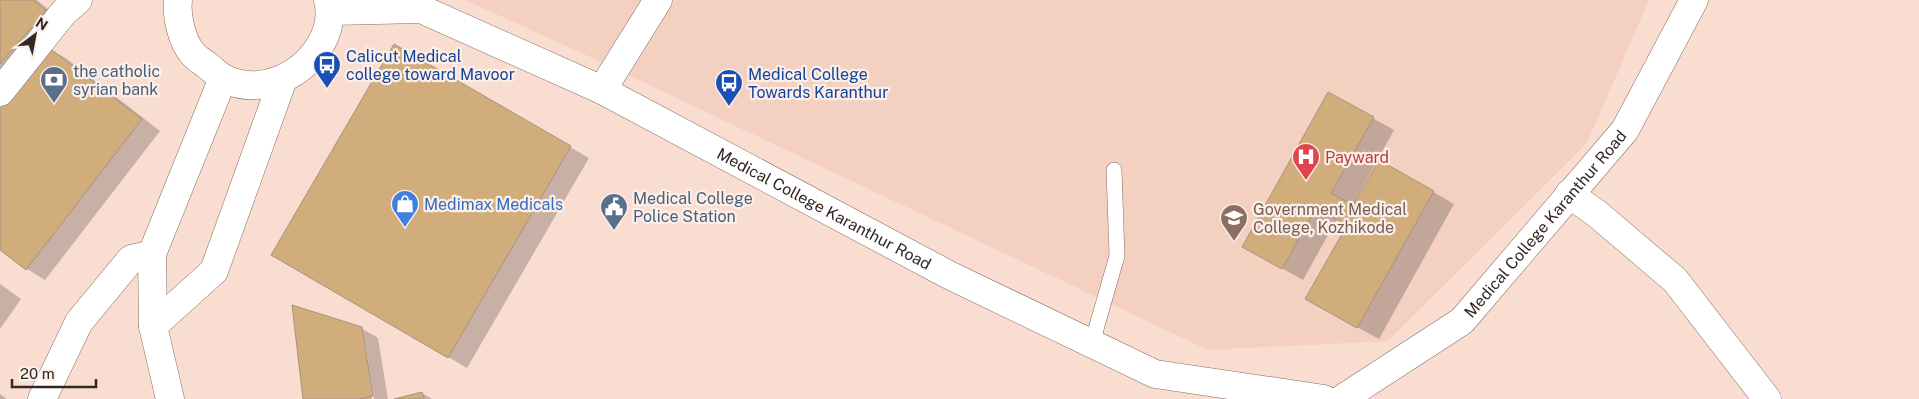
<svg xmlns="http://www.w3.org/2000/svg" width="1919" height="399" font-family="'Public Sans',sans-serif">
<style>
.built{fill:#f4d0c1}
.shadow{fill:#0003}
.building{fill:#d1ad7b;stroke:#a5947f}
.lines{fill:none;stroke-linecap:round;stroke-linejoin:round}
.lane-casing{stroke:#876d63;stroke-width:16}
.street-casing{stroke:#876d63;stroke-width:29}
.secondary-casing{stroke:#876d63;stroke-width:29}
.lane{stroke:#fff;stroke-width:15}
.street{stroke:#fff;stroke-width:28}
.secondary{stroke:#fff;stroke-width:28}
.labels{text-anchor:middle;dominant-baseline:central;stroke-width:4.5;stroke-linejoin:round;paint-order:stroke}
.transit-label{font-size:16px;fill:#164399;stroke:#fbefea;text-anchor:start}
.service-label{font-size:16px;fill:#4e5e75;stroke:#fbefea;text-anchor:start}
.health-label{font-size:16px;fill:#be3a42;stroke:#fbefea;text-anchor:start}
.shop-label{font-size:16px;fill:#366cbe;stroke:#fbefea;text-anchor:start}
.street-label{font-size:16px;fill:#322723;stroke:#fbefea}
.education-label{font-size:16px;fill:#785e54;stroke:#fbefea;text-anchor:start}
</style>
<rect width="100%" height="100%" fill="#faddd1"/>
<!-- built -->
<path class="built" d="M 465,0 L 1649,0 L 1587,143 L 1388,341 L 1208,350 L 586,55 Z"/>
<!-- shadow -->
<g class="shadow">
<path d="M 0,0 L 37,0 L 64,22 L 0,90 Z"/>
<path d="M 395,46 L 589,158 L 467,368 L 272,255 Z"/>
<path d="M 48,48 L 67,59 L 160,131 L 45,280 L 27,269 L 0,249 L 0,111 Z"/>
<path d="M 1329,94 L 1394,130 L 1352,206 L 1354,207 L 1380,161 L 1454,204 L 1379,339 L 1328,311 L 1348,225 L 1337,219 L 1303,280 L 1244,247 Z"/>
<path d="M 0,284 L 21,299 L 0,329 Z"/>
<path d="M 361,328 L 378,338 L 388,399 L 374,399 L 363,330 L 361,330 L 372,399 L 304,399 Z"/>
<path d="M 422,393 L 432,399 L 399,399 Z"/>
<path d="M 0,394 L 7,399 L 0,399 Z"/>
</g>
<!-- building -->
<g class="building">
<path d="M 0,0 L 33,0 L 46,10 L 0,64 Z"/>
<path d="M 394,44 L 571,146 L 448,358 L 271,255 Z"/>
<path d="M 48,47 L 142,119 L 26,270 L 0,250 L 0,109 Z"/>
<path d="M 1328,92 L 1374,117 L 1331,193 L 1353,205 L 1379,160 L 1434,191 L 1357,328 L 1305,299 L 1347,225 L 1316,208 L 1282,269 L 1242,247 Z"/>
<path d="M 292,305 L 362,327 L 373,396 L 360,399 L 303,399 Z"/>
<path d="M 422,392 L 424,399 L 394,399 Z"/>
</g>
<g class="lines">
<defs>
<path id="lane" d="M 1092,343 L 1117,256 L 1114,170"/>
<g id="street">
<path d="M 602,90 L 658,0"/>
<path d="M 0,92 L 64,12 L 78,0"/>
<path d="M 1569,194 L 1596,213 L 1675,280 L 1767,399"/>
<path d="M 42,399 L 79,322 L 131,259 L 152,254"/>
</g>
<g id="secondary">
<path d="M 178,0 C 176,16 182,42 193,54 C 197,59 203,62 208,66 C 213,70 218,75 223,78 C 258,96 299,78 319,47 C 328,33 332,16 328,0"/>
<path id="s1" d="M 331,11 L 421,9 L 602,90 L 949,275 L 1155,374 L 1324,399"/>
<path d="M 153,326 L 214,271 L 283,79"/>
<path d="M 170,399 L 153,326 L 152,254 L 223,78"/>
<path id="s2" d="M 1342,399 L 1462,321 L 1625,130 L 1694,0"/>
</g>
</defs>
<!-- lane casing -->
<use href="#lane" class="lane-casing"/>
<!-- street casing -->
<use href="#street" class="street-casing"/>
<!-- secondary casing -->
<use href="#secondary" class="secondary-casing"/>
<!-- lane -->
<use href="#lane" class="lane"/>
<!-- street -->
<use href="#street" class="street"/>
<!-- secondary -->
<use href="#secondary" class="secondary"/>
</g>
<!-- icons -->
<defs>
<symbol id="bus-pin" viewBox="-11 -11 22 30"><path d="M0 17L-7.5 6A9.5 9.5 0 1 1 7.5 6Z" fill="#1a4fb4" stroke="#fbefea"/><path d="M-5-6H5V4H4V6H2V4H-2V6H-4V4H-5ZM-3.5-4V0h7V-4ZM-3.5 1.2v1.5H-2V1.2ZM2 1.2v1.5H3.5V1.2Z" fill="#fff"/></symbol>
<symbol id="bank-pin" viewBox="-11 -11 22 30"><path d="M0 17L-7.5 6A9.5 9.5 0 1 1 7.5 6Z" fill="#5c6f8a" stroke="#fbefea"/><path d="M-6-4H6V4H-6ZM0-2.3a2.3 2.3 0 1 0 0 4.6a2.3 2.3 0 1 0 0-4.6Z" fill="#fff"/></symbol>
<symbol id="hospital-pin" viewBox="-11 -11 22 30"><path d="M0 17L-7.5 6A9.5 9.5 0 1 1 7.5 6Z" fill="#e0444e" stroke="#fbefea"/><path d="M-5-5h3v3.5h4V-5h3V5h-3V1.5h-4V5h-3Z" fill="#fff"/></symbol>
<symbol id="shop-pin" viewBox="-11 -11 22 30"><path d="M0 17L-7.5 6A9.5 9.5 0 1 1 7.5 6Z" fill="#3f7fe0" stroke="#fbefea"/><path d="M-5-2.5h2.3a2.7 3.5 0 0 1 5.4 0H5L5.5 6h-11ZM-1.5-2.5h3a1.5 2.3 0 0 0-3 0Z" fill="#fff"/></symbol>
<symbol id="civic-pin" viewBox="-11 -11 22 30"><path d="M0 17L-7.5 6A9.5 9.5 0 1 1 7.5 6Z" fill="#5c6f8a" stroke="#fbefea"/><path d="M-.6-6.5H3V-4.5H.6V-3L4-1V1h2V6H-6V1h2V-1L-.6-3ZM-1.2 2.5V6h2.4V2.5Z" fill="#fff"/></symbol>
<symbol id="university-pin" viewBox="-11 -11 22 30"><path d="M0 17L-7.5 6A9.5 9.5 0 1 1 7.5 6Z" fill="#8d6e63" stroke="#fbefea"/><path d="M0-5L7-2L0 1L-7-2ZM-4 1L0 2.5L4 1V4Q0 6-4 4Z" fill="#fff"/></symbol>
</defs>
<g fill-rule="evenodd">
<use href="#bus-pin" x="311" y="49" width="32" height="43"/>
<use href="#bank-pin" x="38" y="64" width="32" height="43"/>
<use href="#bus-pin" x="713" y="67" width="32" height="43"/>
<use href="#hospital-pin" x="1290" y="141" width="32" height="43"/>
<use href="#shop-pin" x="389" y="188" width="32" height="43"/>
<use href="#civic-pin" x="598" y="191" width="32" height="43"/>
<use href="#university-pin" x="1218" y="202" width="32" height="43"/>
</g>
<g class="labels">
<!-- transit labels -->
<g class="transit-label">
<text x="346" y="56">Calicut Medical<tspan x="346" dy="18">college toward Mavoor</tspan></text>
<text x="748" y="74">Medical College<tspan x="748" dy="18">Towards Karanthur</tspan></text>
</g>
<!-- service labels -->
<g class="service-label">
<text x="73" y="71">the catholic<tspan x="73" dy="18">syrian bank</tspan></text>
<text x="633" y="198">Medical College<tspan x="633" dy="18">Police Station</tspan></text>
</g>
<!-- health labels -->
<g class="health-label">
<text x="1325" y="157">Payward</text>
</g>
<!-- shop labels -->
<g class="shop-label">
<text x="424" y="204">Medimax Medicals</text>
</g>
<!-- street labels -->
<g class="street-label">
<text stroke="none"><textPath href="#s1" startOffset="540">Medical College Karanthur Road</textPath></text>
<text stroke="none"><textPath href="#s2" startOffset="271">Medical College Karanthur Road</textPath></text>
</g>
<!-- education labels -->
<g class="education-label">
<text x="1253" y="209">Government Medical<tspan x="1253" dy="18">College, Kozhikode</tspan></text>
</g>
</g>
<!-- north arrow -->
<g transform="translate(35 35) rotate(32)" stroke="#fbefea" stroke-width="4" paint-order="stroke">
<path d="M0-4L9 19L0 12L-9 19Z" fill="#322723"/>
<text y="-8" font-size="14" font-weight="bold" text-anchor="middle" fill="#322723">N</text>
</g>
<!-- scale -->
<path d="M12 379v8h84v-8" fill="none" stroke="#322723" stroke-width="2.5"/>
<text x="20" y="379" font-size="15" fill="#322723" stroke="#fbefea" stroke-width="4" paint-order="stroke">20 m</text>
</svg>
